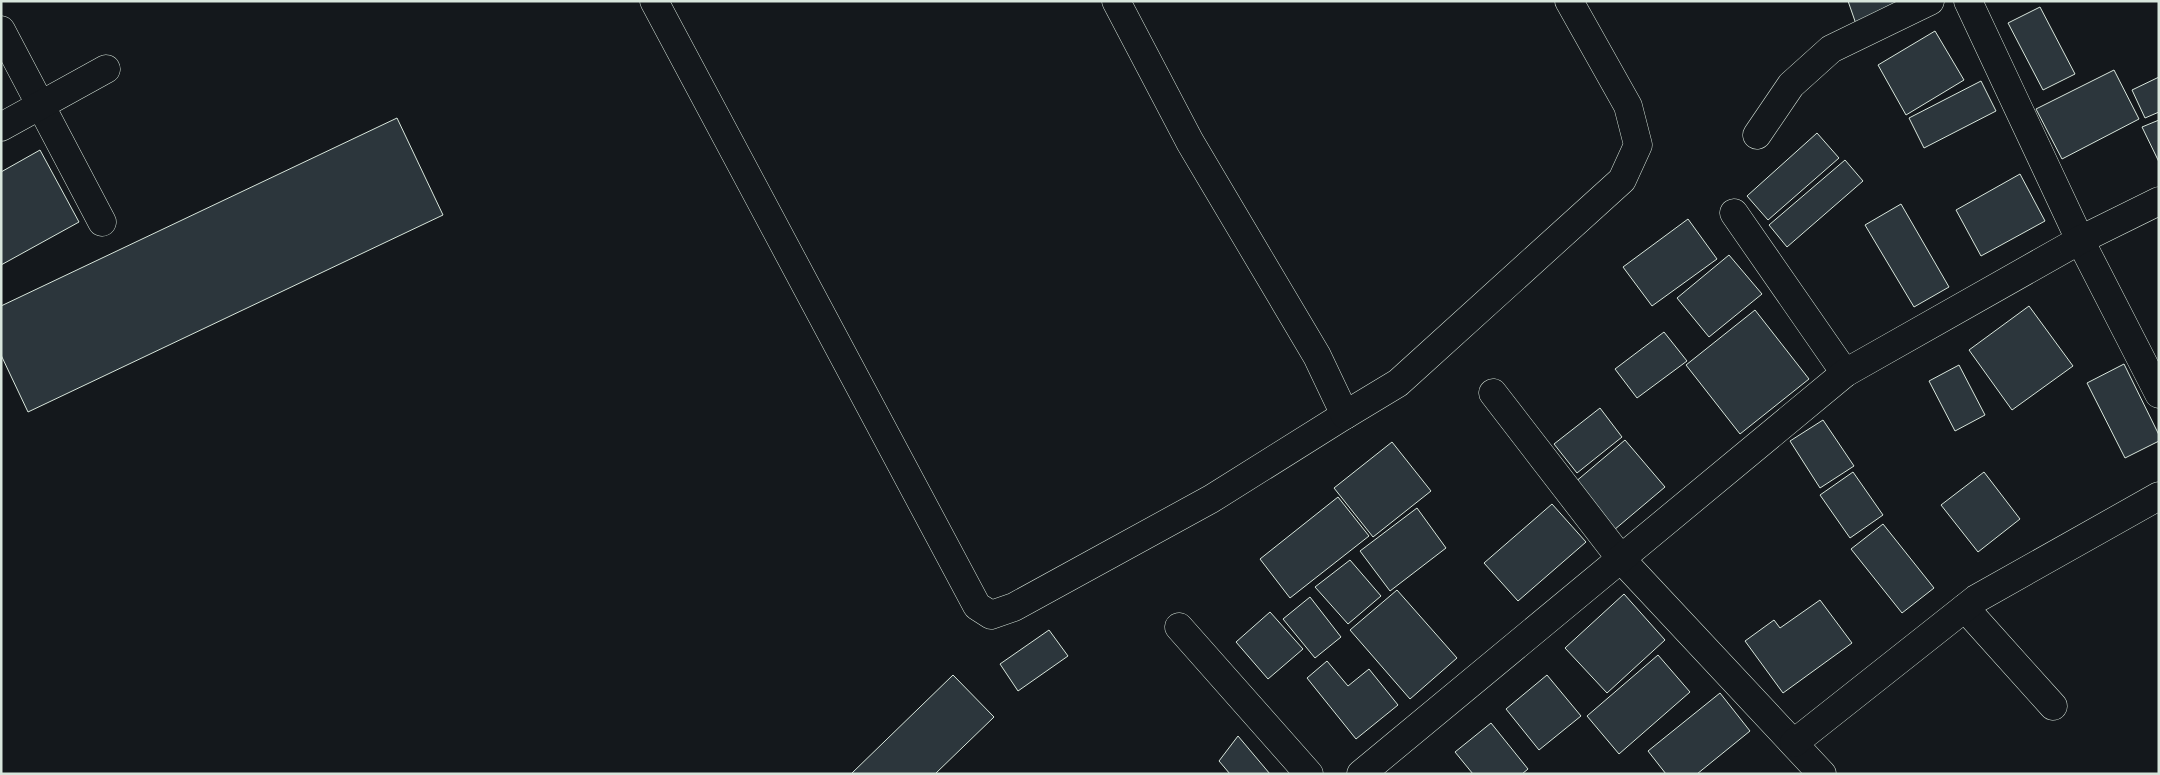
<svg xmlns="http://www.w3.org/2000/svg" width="2160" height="775" font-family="'Roboto Condensed',sans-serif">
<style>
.building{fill:#2c363c;stroke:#d8e6dc}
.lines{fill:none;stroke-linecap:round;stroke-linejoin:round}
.minor-casing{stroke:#d8e6dc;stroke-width:29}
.minor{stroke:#14181c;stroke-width:28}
</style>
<rect width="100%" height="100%" fill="#14181c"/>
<!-- building -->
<g class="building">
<path d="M 1848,1 L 1915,1 L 1856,24 Z"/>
<path d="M 2040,7 L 2075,74 L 2043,90 L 2008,23 Z"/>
<path d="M 1935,31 L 1964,80 L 1906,115 L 1878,65 Z"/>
<path d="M 2114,70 L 2139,119 L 2062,159 L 2036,109 Z"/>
<path d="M 2159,77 L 2159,112 L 2145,118 L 2132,90 Z"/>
<path d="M 1981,81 L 1996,111 L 1924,148 L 1909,118 Z"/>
<path d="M 397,118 L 443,215 L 28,412 L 1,355 L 1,306 Z"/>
<path d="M 2159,120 L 2159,162 L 2142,127 Z"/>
<path d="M 1817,133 L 1839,158 L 1768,220 L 1747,196 Z"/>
<path d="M 40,150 L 79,222 L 1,265 L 1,172 Z"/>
<path d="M 1845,160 L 1863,181 L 1787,247 L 1769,225 Z"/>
<path d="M 2020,174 L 2045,221 L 1981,256 L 1956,210 Z"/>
<path d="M 1901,204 L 1949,287 L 1914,307 L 1865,225 Z"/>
<path d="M 1688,219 L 1717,259 L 1652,306 L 1623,267 Z"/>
<path d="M 1729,255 L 1762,294 L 1709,337 L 1677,298 Z"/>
<path d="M 2029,306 L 2073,366 L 2012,410 L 1969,350 Z"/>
<path d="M 1755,310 L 1809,379 L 1740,434 L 1686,365 Z"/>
<path d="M 1664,332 L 1687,361 L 1637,398 L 1615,369 Z"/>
<path d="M 2124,364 L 2159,435 L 2159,441 L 2125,458 L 2087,383 Z"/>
<path d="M 1959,365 L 1985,415 L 1955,431 L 1929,381 Z"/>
<path d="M 1600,408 L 1622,437 L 1577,473 L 1554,444 Z"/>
<path d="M 1823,420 L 1854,466 L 1820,488 L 1790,441 Z"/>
<path d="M 1625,440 L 1665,487 L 1614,530 L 1574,483 Z"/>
<path d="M 1392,442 L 1431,491 L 1373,537 L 1334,488 Z"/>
<path d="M 1853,472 L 1883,515 L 1850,538 L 1820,495 Z"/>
<path d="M 1984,472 L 2020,519 L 1978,552 L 1941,505 Z"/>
<path d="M 1338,497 L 1369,536 L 1290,598 L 1260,559 Z"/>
<path d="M 1552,504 L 1586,542 L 1518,601 L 1484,563 Z"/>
<path d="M 1417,508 L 1446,548 L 1390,591 L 1360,551 Z"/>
<path d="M 1883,524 L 1934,588 L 1902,613 L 1851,549 Z"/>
<path d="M 1350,560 L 1381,596 L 1348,624 L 1315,587 Z"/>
<path d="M 1397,590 L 1457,658 L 1410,699 L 1350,630 Z"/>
<path d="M 1624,594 L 1665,640 L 1607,693 L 1565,648 Z"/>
<path d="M 1310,597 L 1341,637 L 1315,658 L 1283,619 Z"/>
<path d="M 1820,600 L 1852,643 L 1783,693 L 1745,641 L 1774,620 L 1780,628 Z"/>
<path d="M 1270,612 L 1303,649 L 1268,679 L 1236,642 Z"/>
<path d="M 1049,630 L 1068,656 L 1018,691 L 1000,664 Z"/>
<path d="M 1658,655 L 1690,692 L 1619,754 L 1587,716 Z"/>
<path d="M 1327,661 L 1348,686 L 1369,669 L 1398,705 L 1356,739 L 1307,678 Z"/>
<path d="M 953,675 L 994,717 L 935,774 L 851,774 Z"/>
<path d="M 1547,675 L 1581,716 L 1539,750 L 1506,709 Z"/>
<path d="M 1720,693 L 1750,731 L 1697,774 L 1666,774 L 1648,751 Z"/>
<path d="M 1491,723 L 1528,769 L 1522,774 L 1473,774 L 1455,752 Z"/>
<path d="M 1238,736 L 1270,774 L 1230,774 L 1219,761 Z"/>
</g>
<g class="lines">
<defs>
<g id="minor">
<path d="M 654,1 L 977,606 L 991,615 L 1014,607 L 1211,499 L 1345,415"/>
<path d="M 1116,1 L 1190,142 L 1317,356 L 1345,415 L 1398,383 L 1622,180 L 1638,145 L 1628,106 L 1569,1"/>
<path d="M 1968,1 L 2080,240 L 2159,394"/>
<path d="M 1,30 L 102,222"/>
<path d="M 1,127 L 106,69"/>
<path d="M 1757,135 L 1791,85 L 1831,49 L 1930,1"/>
<path d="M 1734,213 L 1845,373"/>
<path d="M 1493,393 L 1621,559 L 1822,774"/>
<path d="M 1965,608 L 2053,706"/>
<path d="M 1179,627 L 1309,774"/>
<path d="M 1794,743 L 1976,599 L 2159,496"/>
<path d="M 1361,774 L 1845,373 L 2080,240 L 2159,201"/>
</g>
</defs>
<!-- minor casing -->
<use href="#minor" class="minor-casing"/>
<!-- minor -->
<use href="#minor" class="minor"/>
</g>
<!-- border -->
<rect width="2160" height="775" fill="none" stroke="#d8e6dc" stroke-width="5"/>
</svg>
